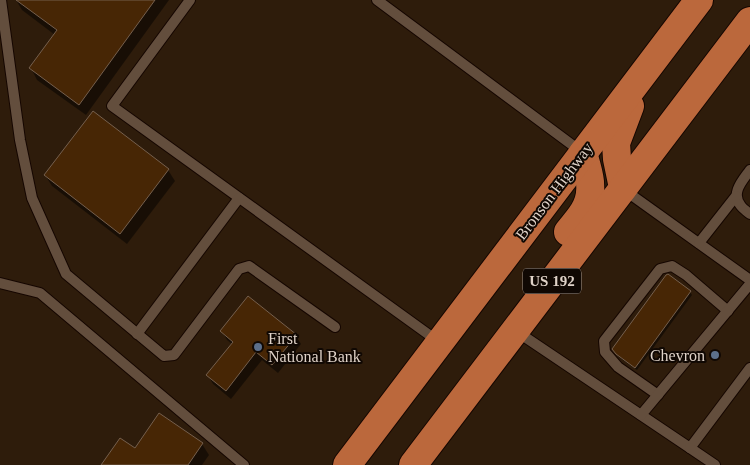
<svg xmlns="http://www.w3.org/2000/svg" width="750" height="465" font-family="Georgia,serif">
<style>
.shadow{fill:#0007}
.building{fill:#472605;stroke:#755f4d}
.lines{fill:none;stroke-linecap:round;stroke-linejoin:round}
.lane-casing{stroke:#150600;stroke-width:12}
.highway-casing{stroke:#150600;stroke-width:30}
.lane{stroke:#634e3d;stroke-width:10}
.highway{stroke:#bb683c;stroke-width:28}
.service-dot{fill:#5c6f8a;stroke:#100803;stroke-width:2}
.labels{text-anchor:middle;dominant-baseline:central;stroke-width:4;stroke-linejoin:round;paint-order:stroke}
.shield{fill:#100803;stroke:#a1958d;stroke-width:1}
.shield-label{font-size:15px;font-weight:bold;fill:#dfd2c8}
.street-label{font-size:16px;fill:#dfd2c8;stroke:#100803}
.poi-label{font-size:16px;fill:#dfd2c8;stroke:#100803;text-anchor:start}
</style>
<rect width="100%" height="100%" fill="#2e1c0b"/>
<!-- shadow -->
<g class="shadow">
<path d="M 16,0 L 169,0 L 86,115 L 37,80 L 31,68 L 55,35 L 22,10 Z"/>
<path d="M 93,112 L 168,170 L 175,181 L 127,244 L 52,186 L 45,175 Z"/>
<path d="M 667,276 L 690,292 L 692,295 L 637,370 L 619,357 L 615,352 Z"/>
<path d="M 222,331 L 296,336 L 301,344 L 278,373 L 262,360 L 231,399 L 213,384 L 208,375 L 232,344 L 227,340 Z"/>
<path d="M 202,444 L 209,455 L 202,465 L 103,465 L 135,450 Z"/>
</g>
<!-- building -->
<g class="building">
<path d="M 16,0 L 155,0 L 79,105 L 29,68 L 57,30 Z"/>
<path d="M 93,111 L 169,169 L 120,234 L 44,175 Z"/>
<path d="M 668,274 L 691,291 L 635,368 L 616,354 L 612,349 L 666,275 Z"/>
<path d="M 248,296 L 297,335 L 272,365 L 256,352 L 226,391 L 206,375 L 233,342 L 220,331 Z"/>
<path d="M 159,413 L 203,443 L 188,465 L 101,465 L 120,438 L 135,448 Z"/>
</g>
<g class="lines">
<defs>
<g id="lane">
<path d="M 1,0 L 20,140 L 32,198 L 66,274 L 164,356 L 174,355 L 239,269 L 249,266 L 335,327"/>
<path d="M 190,0 L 112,106 L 439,342"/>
<path d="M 377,0 L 583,153"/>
<path d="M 750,170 C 743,180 730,193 741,206 C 743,209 747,211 750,214"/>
<path d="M 623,189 L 750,280"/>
<path d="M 699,243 L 736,196"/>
<path d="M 0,283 L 40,293 L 244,465"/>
<path d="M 516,331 L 690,448 L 750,368"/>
<path d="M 137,334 L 239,198"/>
<path d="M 658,395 L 618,367 L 605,352 L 604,341 L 660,269 L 672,266 L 686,275 L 728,311"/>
<path d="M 641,415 L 750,284"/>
<path d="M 690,448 L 715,465"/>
</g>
<g id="highway">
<path d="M 623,188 L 617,159 L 616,143 L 630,106"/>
<path d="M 568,232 C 574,224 582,216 586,207 C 595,189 588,170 583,153"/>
<path d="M 347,465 L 699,0"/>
<path d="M 413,465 L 750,21"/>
</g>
</defs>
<!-- lane casing -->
<use href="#lane" class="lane-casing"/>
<!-- highway casing -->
<use href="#highway" class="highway-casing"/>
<!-- lane -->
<use href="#lane" class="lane"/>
<!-- highway -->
<use href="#highway" class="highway"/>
</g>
<!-- markers -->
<g class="service-dot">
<circle cx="258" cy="347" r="5"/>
<circle cx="715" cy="355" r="5"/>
</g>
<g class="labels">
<!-- shield labels -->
<rect class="shield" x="523" y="268.5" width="58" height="25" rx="4"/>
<g class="shield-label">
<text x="552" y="281">US 192</text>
</g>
<!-- street labels -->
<g class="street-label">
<text transform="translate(554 191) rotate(-53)">Bronson Highway</text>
</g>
<!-- poi labels -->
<g class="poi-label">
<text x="268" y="338">First<tspan x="268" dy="18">National Bank</tspan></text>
<text x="705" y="355" text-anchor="end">Chevron</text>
</g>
</g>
</svg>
